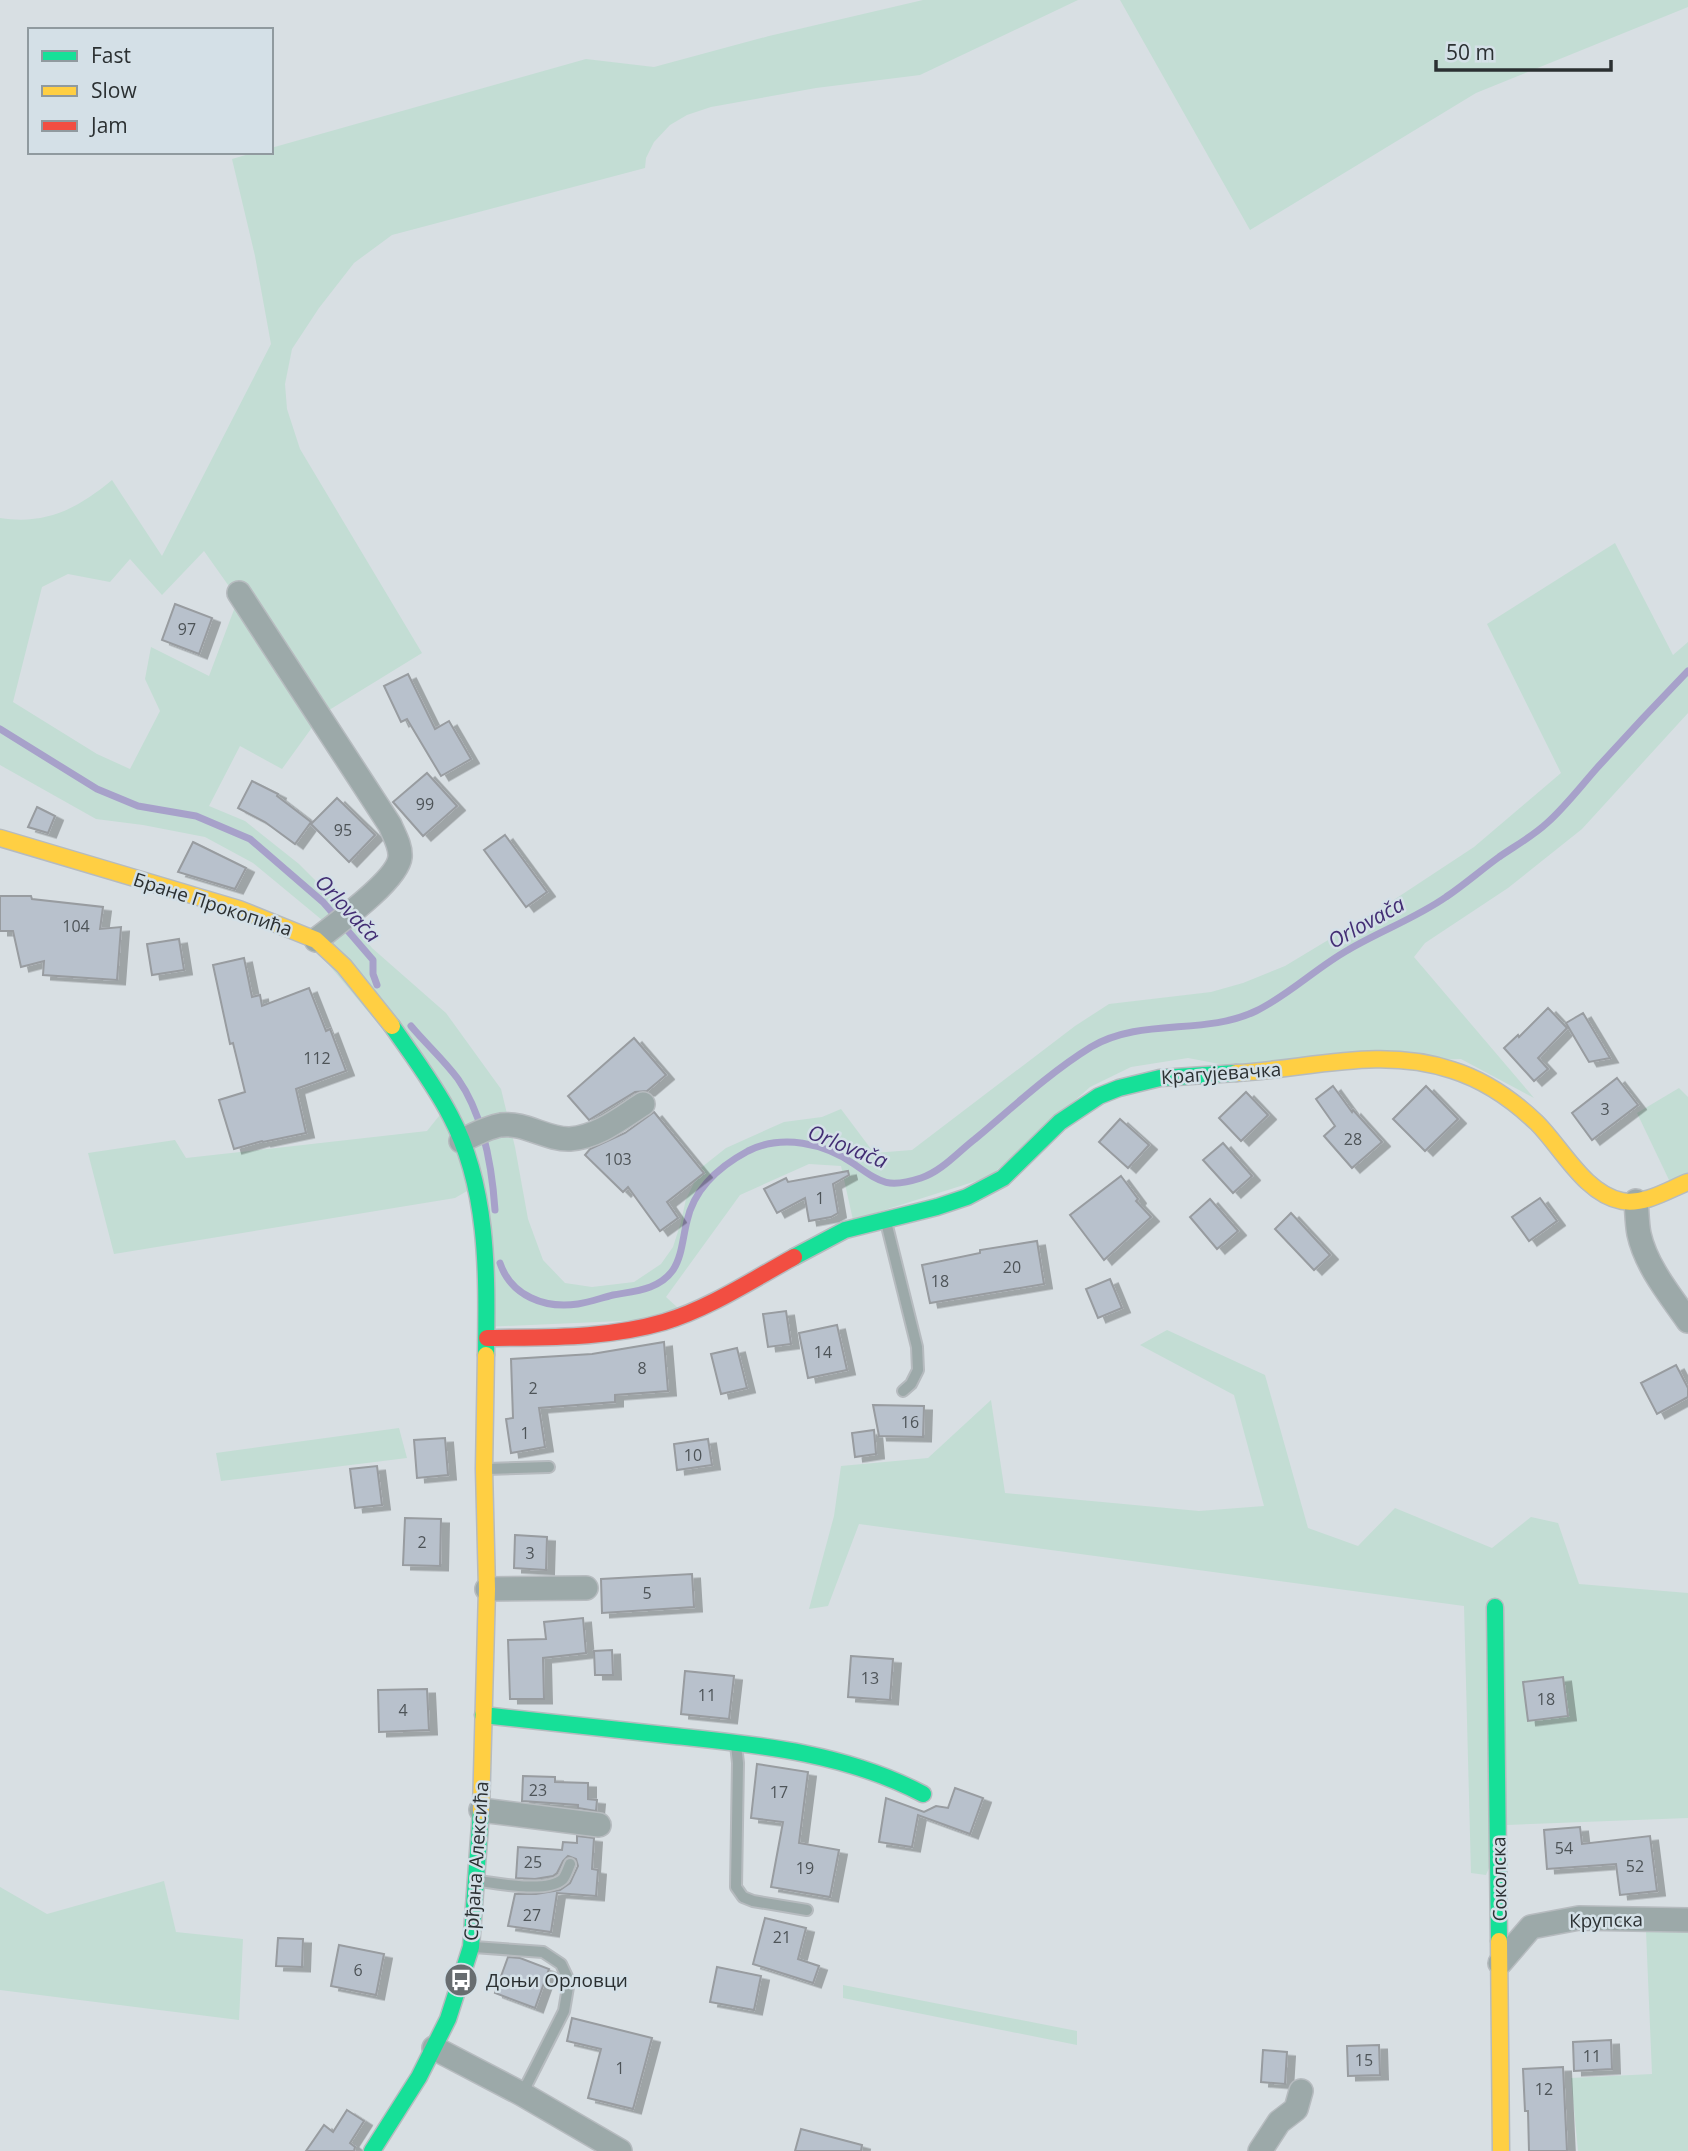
<svg xmlns="http://www.w3.org/2000/svg" width="1688" height="2151" font-family="'Open Sans',sans-serif">
<style>
.green{fill:#c3ddd4;fill-rule:evenodd}
.lines{fill:none;stroke-linecap:round;stroke-linejoin:round}
.stream{stroke:#a7a1ca;stroke-width:7}
.building{fill:#b8c1cc;stroke:#989ca0;stroke-width:2;filter:url(#shadow)}
.lane-casing{stroke:#b6bbbf;stroke-width:14}
.street-casing{stroke:#b6bbbf;stroke-width:26}
.fast-casing{stroke:#b6bbbf;stroke-width:19}
.slow-casing{stroke:#b6bbbf;stroke-width:19}
.jam-casing{stroke:#b6bbbf;stroke-width:19}
.lane{stroke:#9ca9a9;stroke-width:10}
.street{stroke:#9ca9a9;stroke-width:23}
.fast{stroke:#16e098;stroke-width:16}
.slow{stroke:#ffcf43;stroke-width:16}
.jam{stroke:#f24e42;stroke-width:16}
.labels{text-anchor:middle;dominant-baseline:central;stroke-width:5;stroke-linejoin:round;paint-order:stroke}
.number-label{font-size:16px;fill:#4e5458}
.street-label{font-size:19px;fill:#2b3032;stroke:#d4e0e7}
.poi-label{font-size:19px;fill:#2b3032;stroke:#d4e0e7;text-anchor:start}
.water-label{font-size:21px;font-style:italic;fill:#432e74;stroke:#d4e0e7}
</style>
<defs>
<filter id="shadow"><feDropShadow dx="8" dy="4.5" stdDeviation="0" flood-color="#0004"/></filter>
</defs>
<rect width="100%" height="100%" fill="#d8dfe3"/>
<!-- green -->
<g class="green">
<path d="M 923,0 L 1078,0 L 920,75 L 816,88 L 711,107 L 687,115 L 670,125 L 654,142 L 646,158 L 645,168 L 392,235 L 354,263 L 319,308 L 292,349 L 285,384 L 287,409 L 300,449 L 422,653 L 321,715 L 282,769 L 240,746 L 209,806 L 245,821 L 299,864 L 327,892 L 372,948 L 446,1013 L 501,1089 L 515,1147 L 528,1219 L 543,1260 L 565,1283 L 592,1287 L 634,1282 L 661,1264 L 673,1247 L 681,1222 L 686,1199 L 702,1167 L 726,1148 L 784,1122 L 822,1117 L 841,1109 L 874,1153 L 912,1150 L 1075,1026 L 1109,1004 L 1211,992 L 1243,983 L 1285,966 L 1383,907 L 1474,847 L 1561,773 L 1487,624 L 1615,543 L 1673,655 L 1688,642 L 1688,713 L 1582,829 L 1508,888 L 1425,943 L 1414,957 L 1534,1098 L 1461,1059 L 1230,1066 L 1188,1058 L 1131,1067 L 1090,1087 L 989,1177 L 853,1220 L 841,1166 L 809,1164 L 740,1195 L 666,1297 L 678,1308 L 644,1320 L 484,1327 L 474,1187 L 455,1198 L 114,1254 L 88,1153 L 175,1140 L 186,1158 L 427,1131 L 447,1106 L 303,934 L 322,920 L 253,863 L 205,837 L 143,825 L 96,819 L 0,765 L 0,518 C 46,525 77,509 112,480 L 162,556 L 271,344 L 255,256 L 232,159 L 256,152 L 271,152 L 271,148 L 586,59 L 654,67 L 769,36 ZM 204,551 L 238,599 L 209,676 L 151,647 L 145,679 L 160,711 L 130,769 L 97,754 L 13,702 L 42,587 L 68,574 L 110,582 L 130,559 L 162,595 Z"/>
<path d="M 1120,0 L 1688,0 L 1688,7 L 1476,93 L 1250,230 Z"/>
<path d="M 1679,1088 L 1688,1097 L 1688,1174 L 1670,1182 L 1637,1113 Z"/>
<path d="M 1167,1330 L 1265,1375 L 1308,1528 L 1358,1546 L 1395,1508 L 1492,1548 L 1531,1517 L 1558,1523 L 1579,1584 L 1688,1593 L 1688,1818 L 1507,1825 L 1486,1875 L 1471,1873 L 1464,1606 L 859,1524 L 828,1606 L 809,1609 L 834,1516 L 841,1466 L 928,1458 L 991,1400 L 1005,1493 L 1199,1511 L 1264,1506 L 1234,1395 L 1140,1345 Z"/>
<path d="M 399,1428 L 407,1458 L 221,1481 L 216,1453 Z"/>
<path d="M 164,1881 L 176,1932 L 243,1939 L 239,2020 L 0,1990 L 0,1887 L 47,1914 Z"/>
<path d="M 1688,1930 L 1688,2151 L 1578,2151 L 1571,2078 L 1652,2074 L 1646,1931 Z"/>
<path d="M 843,1985 L 1077,2031 L 1077,2045 L 843,1998 Z"/>
</g>
<g class="lines">
<!-- stream -->
<g class="stream">
<path d="M 0,729 L 97,789 L 138,806 L 196,816 L 250,839 L 323,902 L 373,960 L 373,974 L 377,985"/>
<path d="M 411,1026 C 426,1044 444,1060 458,1079 C 484,1116 492,1166 495,1210"/>
<path d="M 500,1263 C 511,1296 545,1309 578,1304 C 590,1302 601,1298 613,1295 C 634,1291 659,1290 673,1270 C 682,1257 683,1236 687,1221 C 694,1189 720,1166 748,1151 C 782,1134 824,1143 854,1164 C 880,1182 887,1189 921,1178 C 942,1171 958,1152 975,1139 C 1012,1108 1049,1073 1091,1047 C 1142,1017 1204,1036 1256,1011 C 1289,995 1316,968 1348,950 C 1380,931 1416,918 1446,897 C 1464,885 1481,870 1499,857 C 1515,846 1533,836 1547,823 C 1565,807 1581,786 1597,768 C 1627,735 1657,703 1688,671"/>
</g>
</g>
<!-- building -->
<g class="building">
<path d="M 175,604 L 212,618 L 199,654 L 162,640 Z"/>
<path d="M 408,674 L 435,729 L 449,721 L 471,759 L 441,776 L 407,719 L 401,722 L 384,686 Z"/>
<path d="M 427,773 L 457,806 L 423,836 L 393,802 Z"/>
<path d="M 252,781 L 278,794 L 277,796 L 311,822 L 295,844 L 265,822 L 238,808 Z"/>
<path d="M 337,798 L 375,835 L 349,862 L 311,824 Z"/>
<path d="M 37,807 L 55,816 L 48,833 L 28,827 Z"/>
<path d="M 505,835 L 547,892 L 526,907 L 484,850 Z"/>
<path d="M 193,842 L 246,868 L 235,889 L 178,872 Z"/>
<path d="M 0,896 L 31,896 L 32,899 L 103,907 L 100,929 L 121,927 L 117,980 L 43,975 L 44,961 L 21,967 L 13,931 L 0,931 Z"/>
<path d="M 179,939 L 184,970 L 152,975 L 147,944 Z"/>
<path d="M 244,958 L 252,997 L 260,995 L 262,1006 L 309,988 L 326,1031 L 330,1029 L 346,1071 L 296,1089 L 306,1133 L 263,1142 L 262,1141 L 234,1149 L 219,1100 L 245,1092 L 233,1043 L 230,1044 L 213,965 Z"/>
<path d="M 1548,1008 L 1567,1028 L 1538,1058 L 1548,1069 L 1534,1081 L 1504,1048 L 1518,1035 L 1519,1037 Z"/>
<path d="M 1583,1013 L 1610,1058 L 1589,1062 L 1566,1023 Z"/>
<path d="M 634,1038 L 666,1075 L 647,1091 L 635,1092 L 589,1120 L 568,1096 Z"/>
<path d="M 1617,1078 L 1638,1105 L 1592,1140 L 1572,1113 Z"/>
<path d="M 1333,1086 L 1352,1112 L 1353,1110 L 1382,1142 L 1352,1168 L 1324,1136 L 1335,1126 L 1316,1099 Z"/>
<path d="M 1426,1086 L 1458,1119 L 1425,1151 L 1393,1119 Z"/>
<path d="M 1246,1092 L 1268,1115 L 1241,1141 L 1219,1118 Z"/>
<path d="M 654,1112 L 704,1173 L 667,1202 L 678,1218 L 660,1231 L 628,1187 L 623,1192 L 585,1155 L 590,1149 L 625,1133 Z"/>
<path d="M 1120,1119 L 1149,1145 L 1128,1168 L 1099,1142 Z"/>
<path d="M 1223,1143 L 1252,1176 L 1233,1193 L 1203,1160 Z"/>
<path d="M 848,1171 L 849,1175 L 833,1184 L 838,1213 L 831,1217 L 809,1221 L 805,1198 L 777,1213 L 764,1189 L 786,1178 L 788,1182 Z"/>
<path d="M 1121,1176 L 1138,1199 L 1136,1201 L 1151,1217 L 1104,1260 L 1070,1215 Z"/>
<path d="M 1540,1198 L 1557,1221 L 1529,1241 L 1512,1217 Z"/>
<path d="M 1210,1199 L 1238,1231 L 1217,1249 L 1190,1217 Z"/>
<path d="M 1291,1213 L 1330,1255 L 1314,1270 L 1275,1229 Z"/>
<path d="M 1037,1241 L 1044,1284 L 930,1303 L 922,1265 L 980,1253 L 980,1250 Z"/>
<path d="M 1110,1279 L 1122,1308 L 1098,1318 L 1086,1289 Z"/>
<path d="M 786,1311 L 791,1344 L 768,1347 L 763,1314 Z"/>
<path d="M 837,1325 L 847,1370 L 808,1378 L 799,1333 Z"/>
<path d="M 664,1342 L 668,1391 L 615,1395 L 615,1402 L 539,1408 L 545,1447 L 511,1453 L 506,1419 L 513,1418 L 511,1359 L 592,1354 Z"/>
<path d="M 737,1348 L 747,1388 L 721,1394 L 711,1354 Z"/>
<path d="M 1676,1365 L 1688,1388 L 1688,1397 L 1657,1414 L 1641,1383 Z"/>
<path d="M 873,1405 L 924,1406 L 923,1437 L 879,1436 Z"/>
<path d="M 874,1430 L 876,1454 L 855,1457 L 852,1433 Z"/>
<path d="M 445,1438 L 448,1475 L 417,1478 L 414,1440 Z"/>
<path d="M 708,1439 L 712,1465 L 677,1470 L 674,1444 Z"/>
<path d="M 377,1466 L 382,1505 L 355,1508 L 350,1469 Z"/>
<path d="M 405,1518 L 441,1519 L 440,1566 L 403,1565 Z"/>
<path d="M 515,1535 L 547,1537 L 546,1570 L 514,1568 Z"/>
<path d="M 692,1574 L 694,1607 L 602,1613 L 601,1579 Z"/>
<path d="M 583,1618 L 586,1653 L 543,1658 L 544,1699 L 510,1699 L 508,1640 L 546,1639 L 544,1622 Z"/>
<path d="M 612,1650 L 613,1675 L 595,1675 L 594,1651 Z"/>
<path d="M 851,1656 L 893,1659 L 890,1700 L 848,1697 Z"/>
<path d="M 685,1671 L 734,1676 L 729,1719 L 681,1714 Z"/>
<path d="M 1563,1677 L 1568,1716 L 1528,1721 L 1523,1682 Z"/>
<path d="M 427,1689 L 429,1730 L 379,1732 L 378,1690 Z"/>
<path d="M 757,1764 L 808,1772 L 799,1843 L 839,1850 L 830,1897 L 771,1887 L 783,1822 L 751,1818 Z"/>
<path d="M 523,1776 L 555,1777 L 555,1782 L 588,1783 L 588,1799 L 597,1800 L 596,1811 L 578,1808 L 578,1805 L 522,1801 Z"/>
<path d="M 955,1788 L 983,1798 L 970,1834 L 918,1815 L 912,1847 L 879,1842 L 886,1798 L 924,1812 L 936,1806 L 948,1808 Z"/>
<path d="M 1580,1827 L 1582,1844 L 1650,1836 L 1657,1891 L 1620,1895 L 1616,1864 L 1547,1869 L 1544,1830 Z"/>
<path d="M 577,1836 L 594,1838 L 592,1869 L 598,1870 L 596,1896 L 557,1893 L 551,1932 L 508,1926 L 515,1894 L 536,1894 L 560,1890 L 570,1883 L 578,1866 L 576,1859 L 568,1856 L 563,1861 L 557,1873 L 553,1876 L 535,1879 L 516,1878 L 518,1847 L 562,1850 L 563,1842 L 577,1843 Z"/>
<path d="M 765,1918 L 806,1928 L 798,1959 L 819,1966 L 813,1983 L 753,1964 Z"/>
<path d="M 278,1938 L 303,1939 L 302,1967 L 276,1966 Z"/>
<path d="M 339,1945 L 384,1954 L 376,1995 L 331,1986 Z"/>
<path d="M 508,1957 L 520,1958 L 549,1969 L 535,2008 L 495,1993 Z"/>
<path d="M 717,1967 L 761,1976 L 754,2010 L 710,2002 Z"/>
<path d="M 572,2018 L 652,2038 L 633,2109 L 588,2098 L 601,2049 L 567,2041 Z"/>
<path d="M 1611,2040 L 1612,2069 L 1574,2071 L 1573,2042 Z"/>
<path d="M 1379,2045 L 1380,2075 L 1348,2076 L 1347,2046 Z"/>
<path d="M 1263,2050 L 1287,2052 L 1285,2084 L 1261,2082 Z"/>
<path d="M 1563,2067 L 1567,2151 L 1529,2151 L 1528,2111 L 1525,2111 L 1523,2069 Z"/>
<path d="M 347,2110 L 364,2121 L 350,2143 L 355,2147 L 354,2151 L 306,2151 L 324,2125 L 333,2132 Z"/>
<path d="M 801,2129 L 862,2145 L 861,2151 L 795,2151 Z"/>
</g>
<g class="lines">
<defs>
<g id="lane">
<path d="M 886,1222 L 917,1347 L 918,1370 L 911,1384 L 903,1391"/>
<path d="M 487,1469 L 549,1467"/>
<path d="M 736,1745 L 738,1763 L 736,1887 L 743,1897 L 753,1901 L 807,1910"/>
<path d="M 480,1881 C 500,1884 548,1893 563,1879 C 566,1875 568,1869 570,1864"/>
<path d="M 474,1947 L 543,1952 L 561,1964 L 569,1981 L 564,2011 L 522,2094"/>
</g>
<g id="street">
<path d="M 239,593 L 390,825 C 394,835 401,846 400,857 C 398,880 335,925 316,940"/>
<path d="M 461,1141 C 473,1135 488,1127 501,1125 C 525,1122 547,1140 570,1139 C 598,1137 621,1118 643,1104"/>
<path d="M 1636,1201 C 1637,1212 1637,1224 1639,1234 C 1646,1266 1670,1295 1688,1321"/>
<path d="M 487,1589 L 586,1588"/>
<path d="M 481,1810 L 599,1825"/>
<path d="M 1500,1963 L 1531,1927 L 1579,1918 L 1688,1920"/>
<path d="M 434,2048 L 522,2094 L 620,2151"/>
<path d="M 1260,2151 L 1279,2122 L 1296,2109 L 1301,2091"/>
</g>
<g id="fast">
<path d="M 392,1026 C 412,1055 434,1084 450,1115 C 489,1188 487,1274 486,1355"/>
<path d="M 794,1257 L 845,1230 L 937,1207 L 967,1197 L 1003,1178 L 1060,1122 L 1099,1096 L 1119,1088 L 1160,1078 L 1236,1073"/>
<path d="M 1495,1607 L 1499,1941"/>
<path d="M 483,1715 C 547,1722 611,1729 675,1736 C 761,1745 845,1753 923,1794"/>
<path d="M 372,2151 L 419,2077 L 448,2019 L 471,1947 L 481,1811"/>
</g>
<g id="slow">
<path d="M 0,838 L 239,909 L 316,940 L 344,966 L 392,1026"/>
<path d="M 1236,1073 C 1309,1069 1380,1046 1452,1070 C 1484,1080 1513,1100 1537,1123 C 1562,1148 1585,1194 1622,1201 C 1645,1205 1668,1190 1688,1182"/>
<path d="M 481,1811 L 487,1589 L 484,1469 L 486,1355"/>
<path d="M 1499,1941 L 1501,2151"/>
</g>
<path id="jam" d="M 487,1338 C 546,1337 606,1339 664,1322 C 710,1308 752,1280 794,1257"/>
</defs>
<!-- lane casing -->
<use href="#lane" class="lane-casing"/>
<!-- street casing -->
<use href="#street" class="street-casing"/>
<!-- fast casing -->
<use href="#fast" class="fast-casing"/>
<!-- slow casing -->
<use href="#slow" class="slow-casing"/>
<!-- jam casing -->
<use href="#jam" class="jam-casing"/>
<!-- lane -->
<use href="#lane" class="lane"/>
<!-- street -->
<use href="#street" class="street"/>
<!-- fast -->
<use href="#fast" class="fast"/>
<!-- slow -->
<use href="#slow" class="slow"/>
<!-- jam -->
<use href="#jam" class="jam"/>
</g>
<!-- icons -->
<defs>
<symbol id="bus-disc" viewBox="-11 -11 22 22"><circle r="9.5" fill="#686d70" stroke="#d4e0e7"/><path d="M-5-6H5V4H4V6H2V4H-2V6H-4V4H-5ZM-3.5-4V0h7V-4ZM-3.5 1.2v1.5H-2V1.2ZM2 1.2v1.5H3.5V1.2Z" fill="#fff"/></symbol>
</defs>
<g fill-rule="evenodd">
<use href="#bus-disc" x="442" y="1961" width="38" height="38"/>
</g>
<g class="labels">
<!-- number labels -->
<g class="number-label">
<text x="187" y="629">97</text>
<text x="425" y="804">99</text>
<text x="343" y="830">95</text>
<text x="76" y="926">104</text>
<text x="317" y="1058">112</text>
<text x="1605" y="1109">3</text>
<text x="1353" y="1139">28</text>
<text x="618" y="1159">103</text>
<text x="820" y="1198">1</text>
<text x="1012" y="1267">20</text>
<text x="940" y="1281">18</text>
<text x="823" y="1352">14</text>
<text x="642" y="1368">8</text>
<text x="533" y="1388">2</text>
<text x="910" y="1422">16</text>
<text x="525" y="1433">1</text>
<text x="693" y="1455">10</text>
<text x="422" y="1542">2</text>
<text x="530" y="1553">3</text>
<text x="647" y="1593">5</text>
<text x="870" y="1678">13</text>
<text x="707" y="1695">11</text>
<text x="1546" y="1699">18</text>
<text x="403" y="1710">4</text>
<text x="538" y="1790">23</text>
<text x="779" y="1792">17</text>
<text x="1564" y="1848">54</text>
<text x="533" y="1862">25</text>
<text x="1635" y="1866">52</text>
<text x="805" y="1868">19</text>
<text x="532" y="1915">27</text>
<text x="782" y="1937">21</text>
<text x="358" y="1970">6</text>
<text x="1592" y="2056">11</text>
<text x="1364" y="2060">15</text>
<text x="620" y="2068">1</text>
<text x="1544" y="2089">12</text>
</g>
<!-- street labels -->
<g class="street-label">
<text transform="translate(213 904) rotate(18)">Бране Прокопића</text>
<text transform="translate(1221 1073) rotate(-4)">Крагујевачка</text>
<text transform="translate(476 1861) rotate(-86)">Срђана Алексића</text>
<text transform="translate(1499 1879) rotate(-91)">Соколска</text>
<text transform="translate(1606 1920) rotate(-1)">Крупска</text>
</g>
<!-- poi labels -->
<g class="poi-label">
<text x="486" y="1980">Доњи Орловци</text>
</g>
<!-- water labels -->
<g class="water-label">
<text transform="translate(348 908) rotate(47)">Orlovača</text>
<text transform="translate(1366 922) rotate(-29)">Orlovača</text>
<text transform="translate(848 1146) rotate(22)">Orlovača</text>
</g>
</g>
<!-- legend -->
<rect x="28" y="28" width="245" height="126" fill="#d4e0e7" stroke="#909a9f" stroke-width="2"/>
<rect x="42" y="51" width="35" height="10" fill="#16e098" stroke="#909a9f" stroke-width="2"/>
<text x="91" y="63" font-size="21" fill="#2b3032">Fast</text>
<rect x="42" y="86" width="35" height="10" fill="#ffcf43" stroke="#909a9f" stroke-width="2"/>
<text x="91" y="98" font-size="21" fill="#2b3032">Slow</text>
<rect x="42" y="121" width="35" height="10" fill="#f24e42" stroke="#909a9f" stroke-width="2"/>
<text x="91" y="133" font-size="21" fill="#2b3032">Jam</text>
<!-- scale -->
<path d="M1436 60v10h175v-10" fill="none" stroke="#2b3032" stroke-width="3.5"/>
<text x="1446" y="60" font-size="21" fill="#2b3032" stroke="#d4e0e7" stroke-width="5" paint-order="stroke">50 m</text>
</svg>
